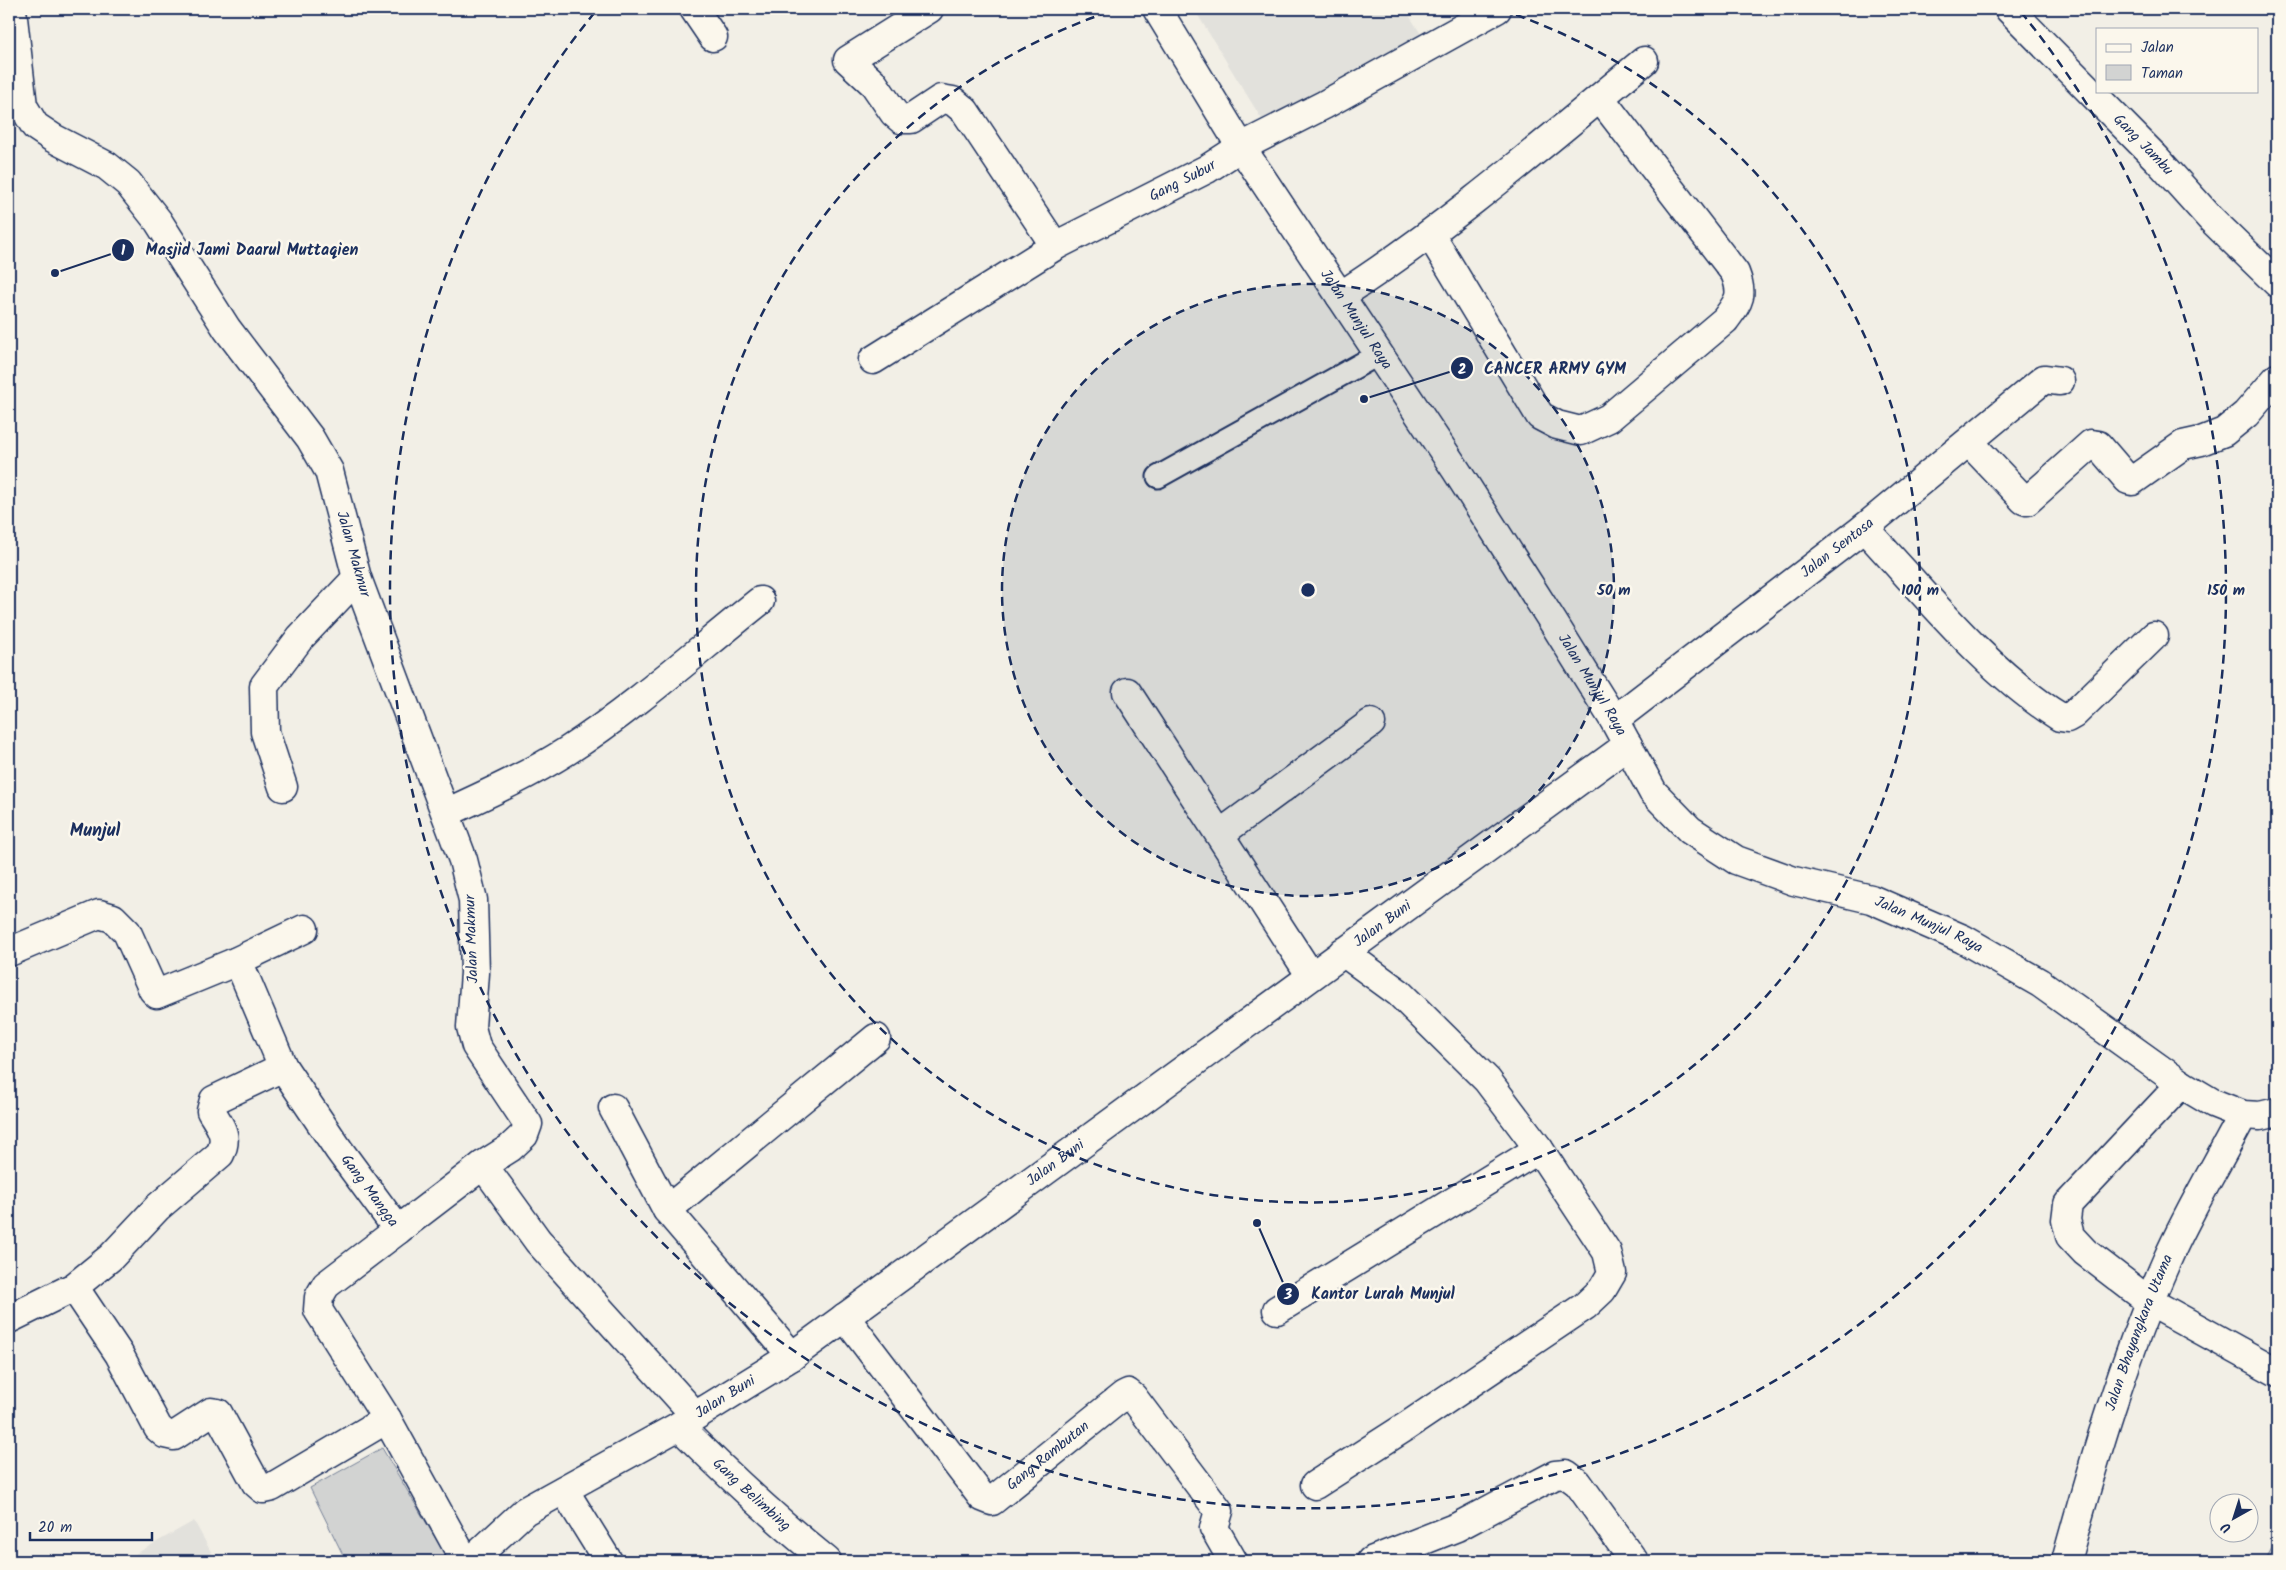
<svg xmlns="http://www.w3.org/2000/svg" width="2286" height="1570" font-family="Kalam,sans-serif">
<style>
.built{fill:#e2e1dc}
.green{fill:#d2d3d2;stroke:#768198}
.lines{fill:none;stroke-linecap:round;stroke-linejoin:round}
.service-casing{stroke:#1b2f5e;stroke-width:25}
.minor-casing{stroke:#1b2f5e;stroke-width:31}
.tertiary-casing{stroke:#1b2f5e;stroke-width:31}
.service{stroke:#fbf7ec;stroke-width:21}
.minor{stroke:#fbf7ec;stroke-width:28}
.tertiary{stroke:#fbf7ec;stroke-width:28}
.ring{fill:none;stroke:#1b2f5e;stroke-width:2.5;stroke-dasharray:9 6}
.labels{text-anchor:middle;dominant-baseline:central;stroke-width:5;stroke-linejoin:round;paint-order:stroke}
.street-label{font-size:15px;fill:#1b2f5e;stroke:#fbf7ec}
.quarter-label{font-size:18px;font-weight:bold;fill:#1b2f5e;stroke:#fbf7ec}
.centre{fill:#1b2f5e;stroke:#fbf7ec;stroke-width:2.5}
.ring-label{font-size:15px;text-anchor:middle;font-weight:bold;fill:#1b2f5e;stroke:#fbf7ec;stroke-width:5;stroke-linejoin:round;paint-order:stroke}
.leader{fill:none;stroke:#1b2f5e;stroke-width:2}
.callout-dot{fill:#1b2f5e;stroke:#fbf7ec;stroke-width:2}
.mark-label{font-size:15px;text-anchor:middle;font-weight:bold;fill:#fff}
.callout-label{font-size:16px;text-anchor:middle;font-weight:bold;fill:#1b2f5e;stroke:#fbf7ec;stroke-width:5;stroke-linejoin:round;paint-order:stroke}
</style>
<rect width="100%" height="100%" fill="#f2efe6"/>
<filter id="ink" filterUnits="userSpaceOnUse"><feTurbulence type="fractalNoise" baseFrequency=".02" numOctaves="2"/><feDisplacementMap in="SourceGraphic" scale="10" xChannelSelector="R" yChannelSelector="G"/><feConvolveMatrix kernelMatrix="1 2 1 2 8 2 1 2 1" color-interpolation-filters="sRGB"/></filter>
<g filter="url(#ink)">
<!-- built -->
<g class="built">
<path d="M 1194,9 L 1405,9 L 1428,45 L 1269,131 Z"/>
<path d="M 194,1521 L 216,1561 L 123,1561 Z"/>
</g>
<!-- green -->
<g class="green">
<path d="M 382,1448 L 449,1561 L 346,1561 L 310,1488 Z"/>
<path d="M 2277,1537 L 2277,1561 L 2264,1561 Z"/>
</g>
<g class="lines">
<defs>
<path id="service" d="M 1158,477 L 1379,354"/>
<g id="minor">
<path d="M 694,9 L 713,37"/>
<path d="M 929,9 L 848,60 L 874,84 L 894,113 L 901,119 L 911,119 L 941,99 L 953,101 L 965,111 L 1055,246"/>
<path id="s1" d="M 2009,9 L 2157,159 L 2210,218 L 2277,283"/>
<path d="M 1430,234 L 1540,416 L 1557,425 L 1581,431 L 1609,418 L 1725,320 C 1739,301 1744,296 1735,273 L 1600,98"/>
<path d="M 1340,296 C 1446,228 1547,141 1644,61"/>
<path id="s2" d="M 873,360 L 1055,246 L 1207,169 L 1241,147 L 1324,105 L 1497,9"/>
<path d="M 1969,442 L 2024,500 L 2027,501 L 2091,444 L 2098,445 L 2128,480 L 2132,481 L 2183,445 L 2201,441 L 2224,432 L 2246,414 L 2277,378"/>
<path d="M 1864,528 C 1923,591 1987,672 2060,717 L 2067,718 L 2074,714 L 2154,636"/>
<path d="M 1127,692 L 1311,976"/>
<path id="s3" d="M 1614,720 L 1864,528 L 2044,379 L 2060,381"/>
<path d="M 283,787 L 265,732 L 264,686 L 300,638 L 357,578"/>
<path d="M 446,813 C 487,794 529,775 567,751 C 635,707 697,651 760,601"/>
<path d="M 1220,834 L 1371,723"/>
<path d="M 9,952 L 99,914 L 113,918 L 127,932 L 153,990 L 157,994 L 235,962 L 239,963 L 283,1067"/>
<path d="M 235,962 L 304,929"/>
<path d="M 2181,1084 L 2068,1204 L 2066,1220 L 2070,1236 L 2085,1252 L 2150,1302 L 2277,1372"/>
<path d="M 613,1108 L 667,1210 L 792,1356"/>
<path d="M 483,1165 L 538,1241 L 695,1415"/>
<path d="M 667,1210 L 876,1038"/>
<path d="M 398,1230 L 326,1285 L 319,1297 L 318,1310 L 387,1419 L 465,1561"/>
<path d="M 74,1287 L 119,1354 L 158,1428 L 165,1434 L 174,1436 L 211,1412 L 218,1413 L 256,1483 L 263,1489 L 272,1487 L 387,1419"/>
<path d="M 1277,1310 L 1539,1149"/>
<path id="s4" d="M 845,1317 L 982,1497 L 992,1501 L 1124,1395 L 1128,1393 L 1133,1397 L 1219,1511 L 1214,1528 L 1233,1561"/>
<path id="s5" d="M 9,1319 L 74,1287 L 111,1257 L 158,1207 L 220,1154 C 229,1136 220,1126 211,1111 L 214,1100 L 283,1067 L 339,1150 L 398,1230 L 483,1165 L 510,1148 L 524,1135 L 528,1124 L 476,1046 L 471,1027 L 475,973 L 473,900 L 463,860 L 357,578 L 329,471 L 310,438 L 227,329 L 158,221 L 128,183 L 107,166 L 53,138 L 35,126 L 23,106 L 12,9"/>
<path id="s6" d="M 679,1426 C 726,1473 775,1519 827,1561"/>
<path d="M 1315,1485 L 1407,1426 L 1585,1306 L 1602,1290 L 1612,1273 L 1607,1252 L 1539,1149 L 1487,1080 L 1399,993 L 1343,952"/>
<path d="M 564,1490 L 608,1561"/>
<path id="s7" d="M 471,1561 L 525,1511 L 679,1426 L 792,1356 L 1628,745"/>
<path d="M 1371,1561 L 1457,1527 L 1555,1475 L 1566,1474 L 1578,1483 L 1634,1561"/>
<path id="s8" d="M 2066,1561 C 2094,1459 2124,1357 2167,1260 C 2189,1210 2218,1163 2243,1115"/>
</g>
<g id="tertiary">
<path id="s9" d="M 1157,9 L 1241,147 L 1456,470 L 1553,622 L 1614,720 L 1653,792 L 1690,830 L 1736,860 L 1794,881 L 1871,899 L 1963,939 L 2040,983 L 2181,1084 L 2213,1103 L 2243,1115 L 2260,1116 L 2277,1112"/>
</g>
</defs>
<!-- service casing -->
<use href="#service" class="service-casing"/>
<!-- minor casing -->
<use href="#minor" class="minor-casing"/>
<!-- tertiary casing -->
<use href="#tertiary" class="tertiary-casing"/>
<!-- service -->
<use href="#service" class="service"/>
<!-- minor -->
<use href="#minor" class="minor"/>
<!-- tertiary -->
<use href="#tertiary" class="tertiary"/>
</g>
</g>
<!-- distance rings -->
<circle cx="1308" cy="590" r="306" fill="#1b2f5e" fill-opacity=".12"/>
<g class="ring">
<circle cx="1308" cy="590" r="306"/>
<path d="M1502 10A612 612 0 1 1 1114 10"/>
<path d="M2021 12A918 918 0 1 1 595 12"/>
</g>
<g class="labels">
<!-- street labels -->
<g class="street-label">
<text stroke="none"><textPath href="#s1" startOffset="191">Gang Jambu</textPath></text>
<text stroke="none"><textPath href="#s2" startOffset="358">Gang Subur</textPath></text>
<text stroke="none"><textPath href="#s9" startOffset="369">Jalan Munjul Raya</textPath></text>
<text stroke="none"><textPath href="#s3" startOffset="282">Jalan Sentosa</textPath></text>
<text transform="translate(353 554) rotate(74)">Jalan Makmur</text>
<text stroke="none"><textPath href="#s9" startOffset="804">Jalan Munjul Raya</textPath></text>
<text stroke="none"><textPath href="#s7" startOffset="1114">Jalan Buni</textPath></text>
<text stroke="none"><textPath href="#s9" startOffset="1239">Jalan Munjul Raya</textPath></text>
<text transform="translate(472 939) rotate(-92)">Jalan Makmur</text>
<text stroke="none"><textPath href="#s7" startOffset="709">Jalan Buni</textPath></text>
<text stroke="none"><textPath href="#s5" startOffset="556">Gang Mangga</textPath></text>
<text stroke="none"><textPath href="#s8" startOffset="240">Jalan Bhayangkara Utama</textPath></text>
<text stroke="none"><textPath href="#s7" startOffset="304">Jalan Buni</textPath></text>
<text stroke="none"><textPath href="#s4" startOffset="309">Gang Rambutan</textPath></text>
<text stroke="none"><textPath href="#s6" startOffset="100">Gang Belimbing</textPath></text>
</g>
<!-- quarter labels -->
<g class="quarter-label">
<text x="95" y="831">Munjul</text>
</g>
</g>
<circle cx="1308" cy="590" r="8" class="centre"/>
<g class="ring-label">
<text x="1614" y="595">50 m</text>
<text x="1920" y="595">100 m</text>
<text x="2226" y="595">150 m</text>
</g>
<!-- callouts -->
<path class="leader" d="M55 273L123 250M1364 399L1462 368M1257 1223L1288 1294"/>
<g class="callout-dot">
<circle cx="55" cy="273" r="5"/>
<circle cx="1364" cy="399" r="5"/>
<circle cx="1257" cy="1223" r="5"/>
<circle cx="123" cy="250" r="12"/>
<circle cx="1462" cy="368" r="12"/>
<circle cx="1288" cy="1294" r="12"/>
</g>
<g class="mark-label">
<text x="123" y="255">1</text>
<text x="1462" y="374">2</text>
<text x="1288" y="1299">3</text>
</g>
<g class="callout-label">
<text x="252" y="255">Masjid Jami Daarul Muttaqien</text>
<text x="1555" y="374">CANCER ARMY GYM</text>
<text x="1383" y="1299">Kantor Lurah Munjul</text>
</g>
<!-- margin -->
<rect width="2286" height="1570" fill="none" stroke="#fbf7ec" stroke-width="30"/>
<rect x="15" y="15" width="2256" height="1540" fill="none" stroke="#1b2f5e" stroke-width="2" filter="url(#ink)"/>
<!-- legend -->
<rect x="2096" y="28" width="162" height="65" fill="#fbf7ec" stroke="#a1a7b3"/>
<rect x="2106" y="44" width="25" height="8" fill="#fbf7ec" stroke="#a1a7b3"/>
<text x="2141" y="52" font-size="15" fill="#1b2f5e">Jalan</text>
<rect x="2106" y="65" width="25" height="15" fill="#d2d3d2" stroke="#a1a7b3"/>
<text x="2141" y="78" font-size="15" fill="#1b2f5e">Taman</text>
<!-- north arrow -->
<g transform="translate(2234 1518) rotate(219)"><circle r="24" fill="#fbf7ec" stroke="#a1a7b3"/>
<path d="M0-4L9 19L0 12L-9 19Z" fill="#1b2f5e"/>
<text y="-8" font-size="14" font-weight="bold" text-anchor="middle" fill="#1b2f5e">U</text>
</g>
<!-- scale -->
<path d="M30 1532v8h122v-8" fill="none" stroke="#1b2f5e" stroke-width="2.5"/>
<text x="38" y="1532" font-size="15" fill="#1b2f5e" stroke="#fbf7ec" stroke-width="4" paint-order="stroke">20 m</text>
</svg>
